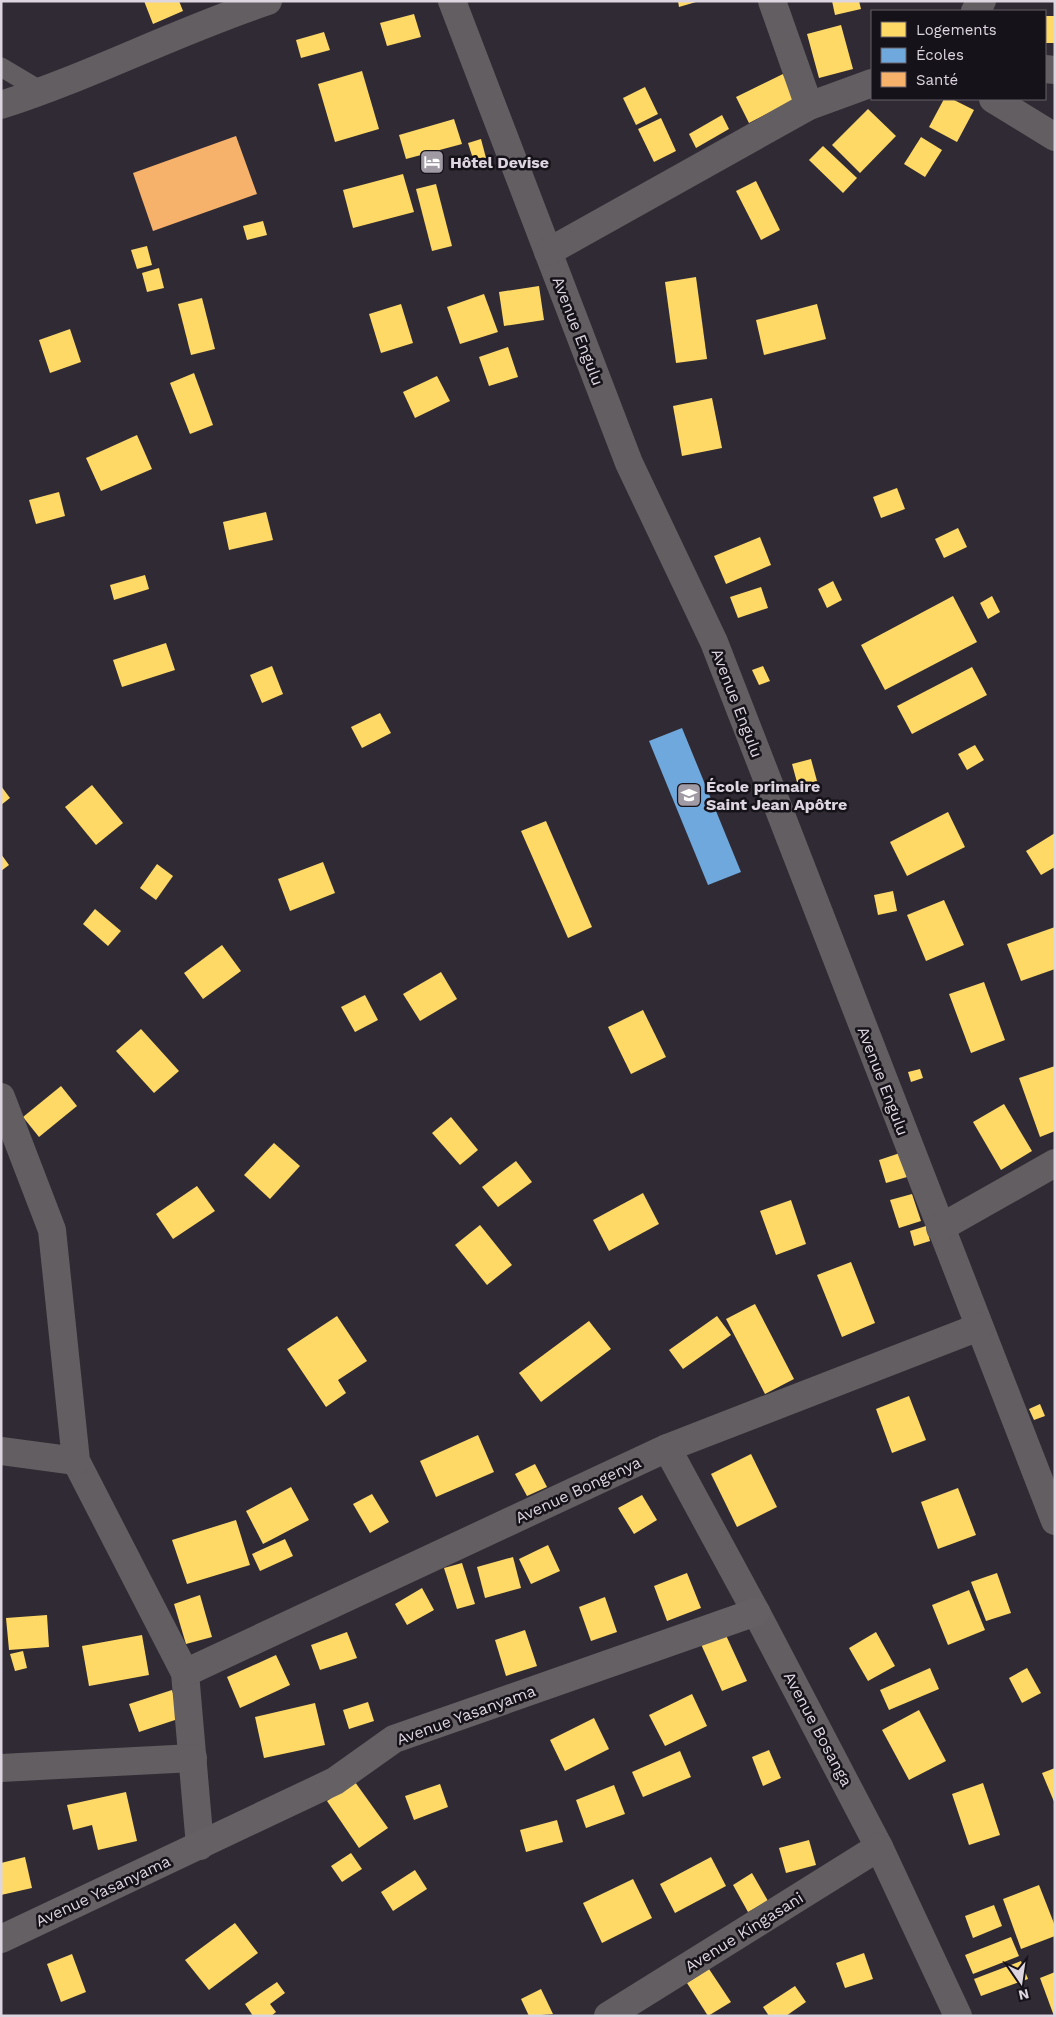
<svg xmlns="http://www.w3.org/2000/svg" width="1056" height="2017" font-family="'Work Sans',sans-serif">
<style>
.homes{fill:#ffd966}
.schools{fill:#6fa8dc}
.health{fill:#f6b26b}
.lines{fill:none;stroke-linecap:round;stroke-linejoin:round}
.lane{stroke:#625e61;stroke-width:19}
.street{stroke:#625e61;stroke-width:28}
.secondary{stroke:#656064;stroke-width:28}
.labels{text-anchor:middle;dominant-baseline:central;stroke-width:5;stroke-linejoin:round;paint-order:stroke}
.poi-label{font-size:16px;font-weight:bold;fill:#ddd6e1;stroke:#161219;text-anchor:start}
.street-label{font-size:16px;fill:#ddd6e1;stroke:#161219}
</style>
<rect width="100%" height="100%" fill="#302a34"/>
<!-- homes -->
<g class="homes">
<path d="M 144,1 L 179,1 L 183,11 L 153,24 Z"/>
<path d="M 678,1 L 696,1 L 696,2 L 679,7 Z"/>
<path d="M 832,1 L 859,1 L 861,9 L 835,15 Z"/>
<path d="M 414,14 L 421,37 L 387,46 L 380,23 Z"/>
<rect x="1045" y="16" width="10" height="27"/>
<path d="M 841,25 L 853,69 L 819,78 L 807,34 Z"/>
<path d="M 324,32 L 330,50 L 301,58 L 296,40 Z"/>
<path d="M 362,71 L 379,129 L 335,142 L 318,84 Z"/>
<path d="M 783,74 L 796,99 L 749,123 L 736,97 Z"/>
<path d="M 645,87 L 658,114 L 636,125 L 623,98 Z"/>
<path d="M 944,99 L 952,99 L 974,110 L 957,142 L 929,127 Z"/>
<path d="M 868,109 L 896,136 L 860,173 L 832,145 Z"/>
<path d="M 722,115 L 729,129 L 696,148 L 689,134 Z"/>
<path d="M 661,118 L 676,151 L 654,162 L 638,129 Z"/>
<path d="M 454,119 L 462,144 L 406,159 L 399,135 Z"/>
<path d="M 921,137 L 942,150 L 925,177 L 904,164 Z"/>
<path d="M 481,139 L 486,158 L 474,162 L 468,143 Z"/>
<path d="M 823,146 L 857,178 L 843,193 L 809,160 Z"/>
<path d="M 403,174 L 414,212 L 353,228 L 343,190 Z"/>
<path d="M 756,181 L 780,230 L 761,240 L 736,191 Z"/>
<path d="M 436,184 L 452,246 L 432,251 L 416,189 Z"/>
<path d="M 263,221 L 267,235 L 247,240 L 243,226 Z"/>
<path d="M 147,246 L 152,265 L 137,269 L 131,250 Z"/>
<path d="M 159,268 L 164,288 L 147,292 L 142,273 Z"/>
<path d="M 696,277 L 707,359 L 676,363 L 665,282 Z"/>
<path d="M 539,286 L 544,320 L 504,326 L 499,292 Z"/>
<path d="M 484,294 L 498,332 L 460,344 L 447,307 Z"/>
<path d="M 202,298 L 215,349 L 191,355 L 178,304 Z"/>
<path d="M 401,304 L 413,343 L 381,353 L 369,314 Z"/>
<path d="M 817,304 L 826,339 L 764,355 L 756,320 Z"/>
<path d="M 70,329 L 81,362 L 50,373 L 39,340 Z"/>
<path d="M 508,347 L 518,377 L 489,386 L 479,357 Z"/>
<path d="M 194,373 L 213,425 L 190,434 L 170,383 Z"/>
<path d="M 437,376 L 450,401 L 415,418 L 403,392 Z"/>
<path d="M 712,398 L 722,448 L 682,456 L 673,406 Z"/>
<path d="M 137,435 L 152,469 L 101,491 L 86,458 Z"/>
<path d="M 897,488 L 905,509 L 881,518 L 873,497 Z"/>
<path d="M 59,492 L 65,516 L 36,524 L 29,500 Z"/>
<path d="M 266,512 L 273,540 L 229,550 L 223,522 Z"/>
<path d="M 958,528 L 967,547 L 944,558 L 935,539 Z"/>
<path d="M 760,537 L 771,565 L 726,584 L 714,556 Z"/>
<path d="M 145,575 L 149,589 L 114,600 L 110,585 Z"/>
<path d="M 833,581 L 842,600 L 827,608 L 818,589 Z"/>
<path d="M 761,587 L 768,608 L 738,618 L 730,597 Z"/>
<path d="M 953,596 L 977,642 L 885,690 L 861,645 Z"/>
<path d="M 992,596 L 1000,612 L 988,619 L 980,603 Z"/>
<path d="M 166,643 L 175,670 L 122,687 L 113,660 Z"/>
<path d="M 272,666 L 283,694 L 262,703 L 250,675 Z"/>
<path d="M 763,666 L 770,681 L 759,685 L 752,670 Z"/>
<path d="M 972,667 L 987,695 L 912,734 L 897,706 Z"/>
<path d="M 380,713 L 391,733 L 362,748 L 351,727 Z"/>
<path d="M 975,745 L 984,760 L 967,770 L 958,754 Z"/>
<path d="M 811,759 L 817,781 L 798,786 L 792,764 Z"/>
<path d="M 92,785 L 123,823 L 96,845 L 65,807 Z"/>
<path d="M 1,786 L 10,798 L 1,805 Z"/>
<path d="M 948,812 L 965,847 L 907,876 L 890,842 Z"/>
<path d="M 546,821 L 592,927 L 568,938 L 521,831 Z"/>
<path d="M 1055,833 L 1055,867 L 1041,875 L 1026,851 Z"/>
<path d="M 1,854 L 9,865 L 1,871 Z"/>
<path d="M 323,862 L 335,893 L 290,911 L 278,879 Z"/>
<path d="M 157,864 L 173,876 L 156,900 L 140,888 Z"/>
<path d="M 893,891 L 897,911 L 878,915 L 874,895 Z"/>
<path d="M 944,900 L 964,945 L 926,961 L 907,915 Z"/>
<path d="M 95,909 L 121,931 L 108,946 L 83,924 Z"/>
<path d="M 1055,927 L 1055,969 L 1021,981 L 1007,944 Z"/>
<path d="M 222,945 L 241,971 L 203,999 L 184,973 Z"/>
<path d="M 441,972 L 457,999 L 420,1021 L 403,994 Z"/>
<path d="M 984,982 L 1005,1040 L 971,1053 L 949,994 Z"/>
<path d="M 365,995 L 378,1020 L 355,1032 L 341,1007 Z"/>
<path d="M 643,1010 L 666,1057 L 631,1074 L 608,1027 Z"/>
<path d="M 141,1029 L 179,1071 L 154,1093 L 116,1051 Z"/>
<path d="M 1055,1066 L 1055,1131 L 1040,1137 L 1019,1078 Z"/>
<path d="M 920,1069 L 923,1078 L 911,1082 L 908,1072 Z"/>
<path d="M 61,1086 L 77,1106 L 39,1137 L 23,1117 Z"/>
<path d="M 1004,1104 L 1032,1151 L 1001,1170 L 973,1122 Z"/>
<path d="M 451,1117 L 478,1150 L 460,1165 L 432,1133 Z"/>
<path d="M 274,1143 L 300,1166 L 270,1199 L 244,1175 Z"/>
<path d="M 900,1153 L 907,1177 L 886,1183 L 879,1160 Z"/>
<path d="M 516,1161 L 532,1182 L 498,1207 L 482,1187 Z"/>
<path d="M 197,1186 L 215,1211 L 173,1239 L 156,1214 Z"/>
<path d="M 643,1193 L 659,1224 L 609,1251 L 593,1220 Z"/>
<path d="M 912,1194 L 921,1221 L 899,1228 L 890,1200 Z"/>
<path d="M 791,1200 L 806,1244 L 776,1255 L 760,1211 Z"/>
<path d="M 480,1225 L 512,1265 L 487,1285 L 455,1245 Z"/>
<path d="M 926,1226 L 930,1241 L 914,1246 L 910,1231 Z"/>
<path d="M 851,1262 L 875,1323 L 842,1337 L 817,1275 Z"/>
<path d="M 755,1304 L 794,1379 L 765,1394 L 726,1319 Z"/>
<path d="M 337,1316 L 367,1361 L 338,1380 L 346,1393 L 326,1407 L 287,1349 Z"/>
<path d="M 717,1316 L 731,1335 L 683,1369 L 669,1350 Z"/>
<path d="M 589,1321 L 611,1349 L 541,1402 L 519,1373 Z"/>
<path d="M 909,1396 L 926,1440 L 892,1453 L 876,1409 Z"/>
<path d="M 1040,1404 L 1045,1416 L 1034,1420 L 1029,1409 Z"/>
<path d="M 478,1435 L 494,1472 L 436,1497 L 420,1461 Z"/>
<path d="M 751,1454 L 777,1507 L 737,1527 L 711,1474 Z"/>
<path d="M 535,1464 L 547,1487 L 527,1496 L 515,1474 Z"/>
<path d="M 291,1487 L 309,1520 L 263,1544 L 246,1511 Z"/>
<path d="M 958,1488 L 976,1535 L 938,1549 L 921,1502 Z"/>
<path d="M 372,1494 L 389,1522 L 370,1533 L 353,1504 Z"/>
<path d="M 642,1495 L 657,1520 L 634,1534 L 618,1508 Z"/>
<path d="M 236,1520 L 250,1565 L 187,1584 L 172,1540 Z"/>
<path d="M 285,1539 L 293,1556 L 260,1571 L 252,1554 Z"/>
<path d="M 548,1545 L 560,1571 L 531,1584 L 519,1559 Z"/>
<path d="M 513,1557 L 521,1588 L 485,1598 L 477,1567 Z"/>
<path d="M 462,1563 L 475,1604 L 457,1609 L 444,1568 Z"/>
<path d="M 687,1573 L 701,1608 L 667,1621 L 654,1586 Z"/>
<path d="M 997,1573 L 1011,1613 L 986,1621 L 971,1582 Z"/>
<path d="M 422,1588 L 434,1610 L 407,1625 L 395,1604 Z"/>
<path d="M 969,1590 L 985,1630 L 948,1645 L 932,1605 Z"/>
<path d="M 200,1595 L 212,1637 L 186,1644 L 174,1604 Z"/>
<path d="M 605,1597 L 617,1632 L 591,1641 L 579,1607 Z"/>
<path d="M 47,1615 L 49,1647 L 9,1650 L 6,1618 Z"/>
<path d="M 525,1630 L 537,1666 L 506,1676 L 495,1640 Z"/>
<path d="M 724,1631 L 747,1681 L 722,1691 L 700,1642 Z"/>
<path d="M 347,1632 L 357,1658 L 320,1670 L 311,1645 Z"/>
<path d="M 876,1632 L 895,1666 L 868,1681 L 849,1648 Z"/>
<path d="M 142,1635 L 149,1675 L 89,1686 L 82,1646 Z"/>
<path d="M 23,1651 L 27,1668 L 15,1671 L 10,1654 Z"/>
<path d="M 276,1655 L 290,1685 L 240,1708 L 227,1677 Z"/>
<path d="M 930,1668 L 939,1689 L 889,1710 L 880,1690 Z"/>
<path d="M 1027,1668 L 1041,1693 L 1022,1703 L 1009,1678 Z"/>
<path d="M 172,1690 L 181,1718 L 139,1732 L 129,1704 Z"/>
<path d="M 692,1694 L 707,1726 L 665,1746 L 649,1715 Z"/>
<path d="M 368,1702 L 374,1721 L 349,1729 L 343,1710 Z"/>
<path d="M 315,1703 L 325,1745 L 264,1758 L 255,1717 Z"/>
<path d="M 919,1710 L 946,1761 L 909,1780 L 882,1730 Z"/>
<path d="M 594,1718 L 609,1749 L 565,1771 L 550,1740 Z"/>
<path d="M 769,1750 L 781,1778 L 763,1786 L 752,1757 Z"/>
<path d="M 680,1751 L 691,1777 L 643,1797 L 632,1772 Z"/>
<path d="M 1055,1768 L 1055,1804 L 1042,1773 Z"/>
<path d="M 355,1782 L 388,1828 L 359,1848 L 327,1801 Z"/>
<path d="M 983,1783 L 1000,1835 L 969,1845 L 952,1794 Z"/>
<path d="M 440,1784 L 448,1807 L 414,1820 L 405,1796 Z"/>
<path d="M 614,1785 L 625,1814 L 586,1828 L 576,1800 Z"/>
<path d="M 126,1792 L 137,1841 L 98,1850 L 92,1825 L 73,1830 L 67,1805 Z"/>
<path d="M 557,1820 L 563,1842 L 526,1852 L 520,1830 Z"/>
<path d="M 809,1840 L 816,1865 L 786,1873 L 779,1848 Z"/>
<path d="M 351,1853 L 362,1869 L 342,1882 L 331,1866 Z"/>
<path d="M 25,1857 L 32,1888 L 1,1895 L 1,1863 Z"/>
<path d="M 711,1857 L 726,1886 L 675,1913 L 660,1884 Z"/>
<path d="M 415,1870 L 427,1889 L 393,1911 L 381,1892 Z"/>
<path d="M 752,1873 L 768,1901 L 748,1912 L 733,1885 Z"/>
<path d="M 633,1879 L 652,1918 L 602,1943 L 583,1903 Z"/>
<path d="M 1039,1885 L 1055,1926 L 1055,1936 L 1021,1949 L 1003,1899 Z"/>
<path d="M 994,1905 L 1002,1926 L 973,1938 L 965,1916 Z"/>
<path d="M 235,1923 L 258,1953 L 209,1990 L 185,1960 Z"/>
<path d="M 1011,1937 L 1019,1956 L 973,1974 L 965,1955 Z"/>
<path d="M 864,1953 L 873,1979 L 845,1988 L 836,1963 Z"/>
<path d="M 72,1954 L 86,1992 L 61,2002 L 47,1964 Z"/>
<path d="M 1021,1961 L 1028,1979 L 981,1996 L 974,1979 Z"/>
<path d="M 709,1969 L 731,2002 L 708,2016 L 687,1983 Z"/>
<path d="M 1055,1972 L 1055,2016 L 1054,2016 L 1040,1978 Z"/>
<path d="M 277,1982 L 285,1993 L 270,2004 L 276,2012 L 271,2016 L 253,2016 L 245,2004 Z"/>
<path d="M 795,1986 L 806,2002 L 786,2016 L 769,2016 L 763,2007 Z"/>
<path d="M 541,1989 L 553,2014 L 529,2016 L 521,1999 Z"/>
</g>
<!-- schools -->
<path class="schools" d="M 682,728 L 741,872 L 708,885 L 649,741 Z"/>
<!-- health -->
<path class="health" d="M 236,136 L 257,194 L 153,231 L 133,173 Z"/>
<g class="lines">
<!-- lane -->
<path class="lane" d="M 1,67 L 43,92"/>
<!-- street -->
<g class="street">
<path d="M 452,1 L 629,463 L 714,642 L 1055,1521"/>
<path d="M 772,1 L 809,106"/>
<path d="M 975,11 L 982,1"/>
<path d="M 1045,69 L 1055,70"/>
<path d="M 993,99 L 1055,137"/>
<path d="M 1,105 C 92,76 177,31 268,1"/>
<path d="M 548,252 L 809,106 L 872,83"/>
<path d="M 1,1097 L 52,1230 L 76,1461 L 185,1673 L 200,1846"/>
<path d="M 940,1228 L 1055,1163"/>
<path d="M 667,1448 L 756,1612 L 879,1847 L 958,2016"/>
<path d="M 1,1451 L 76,1461"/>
<path d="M 185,1673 L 667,1448 L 979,1327"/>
<path d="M 1,1768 L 193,1758"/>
<path d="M 608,2016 L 879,1847"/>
</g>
<!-- secondary -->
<path class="secondary" d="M 1,1939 L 335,1781 L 394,1739 L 756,1612"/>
</g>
<!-- icons -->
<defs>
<symbol id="hotel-square" viewBox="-11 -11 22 22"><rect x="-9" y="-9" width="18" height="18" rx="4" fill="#a09aa4" stroke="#161219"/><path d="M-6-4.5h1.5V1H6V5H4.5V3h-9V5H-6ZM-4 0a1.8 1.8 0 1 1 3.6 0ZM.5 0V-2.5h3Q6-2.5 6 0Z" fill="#fff"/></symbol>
<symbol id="school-square" viewBox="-11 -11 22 22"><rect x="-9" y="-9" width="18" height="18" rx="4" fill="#a09aa4" stroke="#161219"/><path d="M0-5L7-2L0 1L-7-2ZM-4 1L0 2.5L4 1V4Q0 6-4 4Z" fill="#fff"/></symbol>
</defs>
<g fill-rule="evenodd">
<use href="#hotel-square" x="418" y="148" width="28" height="28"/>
<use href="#school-square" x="675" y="781" width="28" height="28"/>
</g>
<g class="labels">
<!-- poi labels -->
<g class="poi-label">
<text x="450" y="162">Hôtel Devise</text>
<text x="706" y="786">École primaire<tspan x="706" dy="18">Saint Jean Apôtre</tspan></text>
</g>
<!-- street labels -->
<g class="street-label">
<text transform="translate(578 331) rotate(69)">Avenue Engulu</text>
<text transform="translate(737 703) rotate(69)">Avenue Engulu</text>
<text transform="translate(883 1081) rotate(69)">Avenue Engulu</text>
<text transform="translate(578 1490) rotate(-25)">Avenue Bongenya</text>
<text transform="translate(466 1715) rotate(-20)">Avenue Yasanyama</text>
<text transform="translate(818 1729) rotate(62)">Avenue Bosanga</text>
<text transform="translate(103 1891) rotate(-25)">Avenue Yasanyama</text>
<text transform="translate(744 1932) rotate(-32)">Avenue Kingasani</text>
</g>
</g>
<!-- border -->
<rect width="1056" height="2017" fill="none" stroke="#ddd6e1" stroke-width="5"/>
<!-- legend -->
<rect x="871" y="10" width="175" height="90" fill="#161219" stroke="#666069"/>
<rect x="881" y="22" width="25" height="15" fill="#ffd966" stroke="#666069"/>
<text x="916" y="35" font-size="15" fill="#ddd6e1">Logements</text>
<rect x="881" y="48" width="25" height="15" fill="#6fa8dc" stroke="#666069"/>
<text x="916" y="60" font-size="15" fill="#ddd6e1">Écoles</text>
<rect x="881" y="72" width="25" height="15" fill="#f6b26b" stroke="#666069"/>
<text x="916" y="85" font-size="15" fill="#ddd6e1">Santé</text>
<!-- north arrow -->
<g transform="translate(1021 1982) rotate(167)" stroke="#161219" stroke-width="4" paint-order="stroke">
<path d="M0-4L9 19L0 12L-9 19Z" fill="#ddd6e1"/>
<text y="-8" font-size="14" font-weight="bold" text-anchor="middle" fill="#ddd6e1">N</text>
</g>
</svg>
